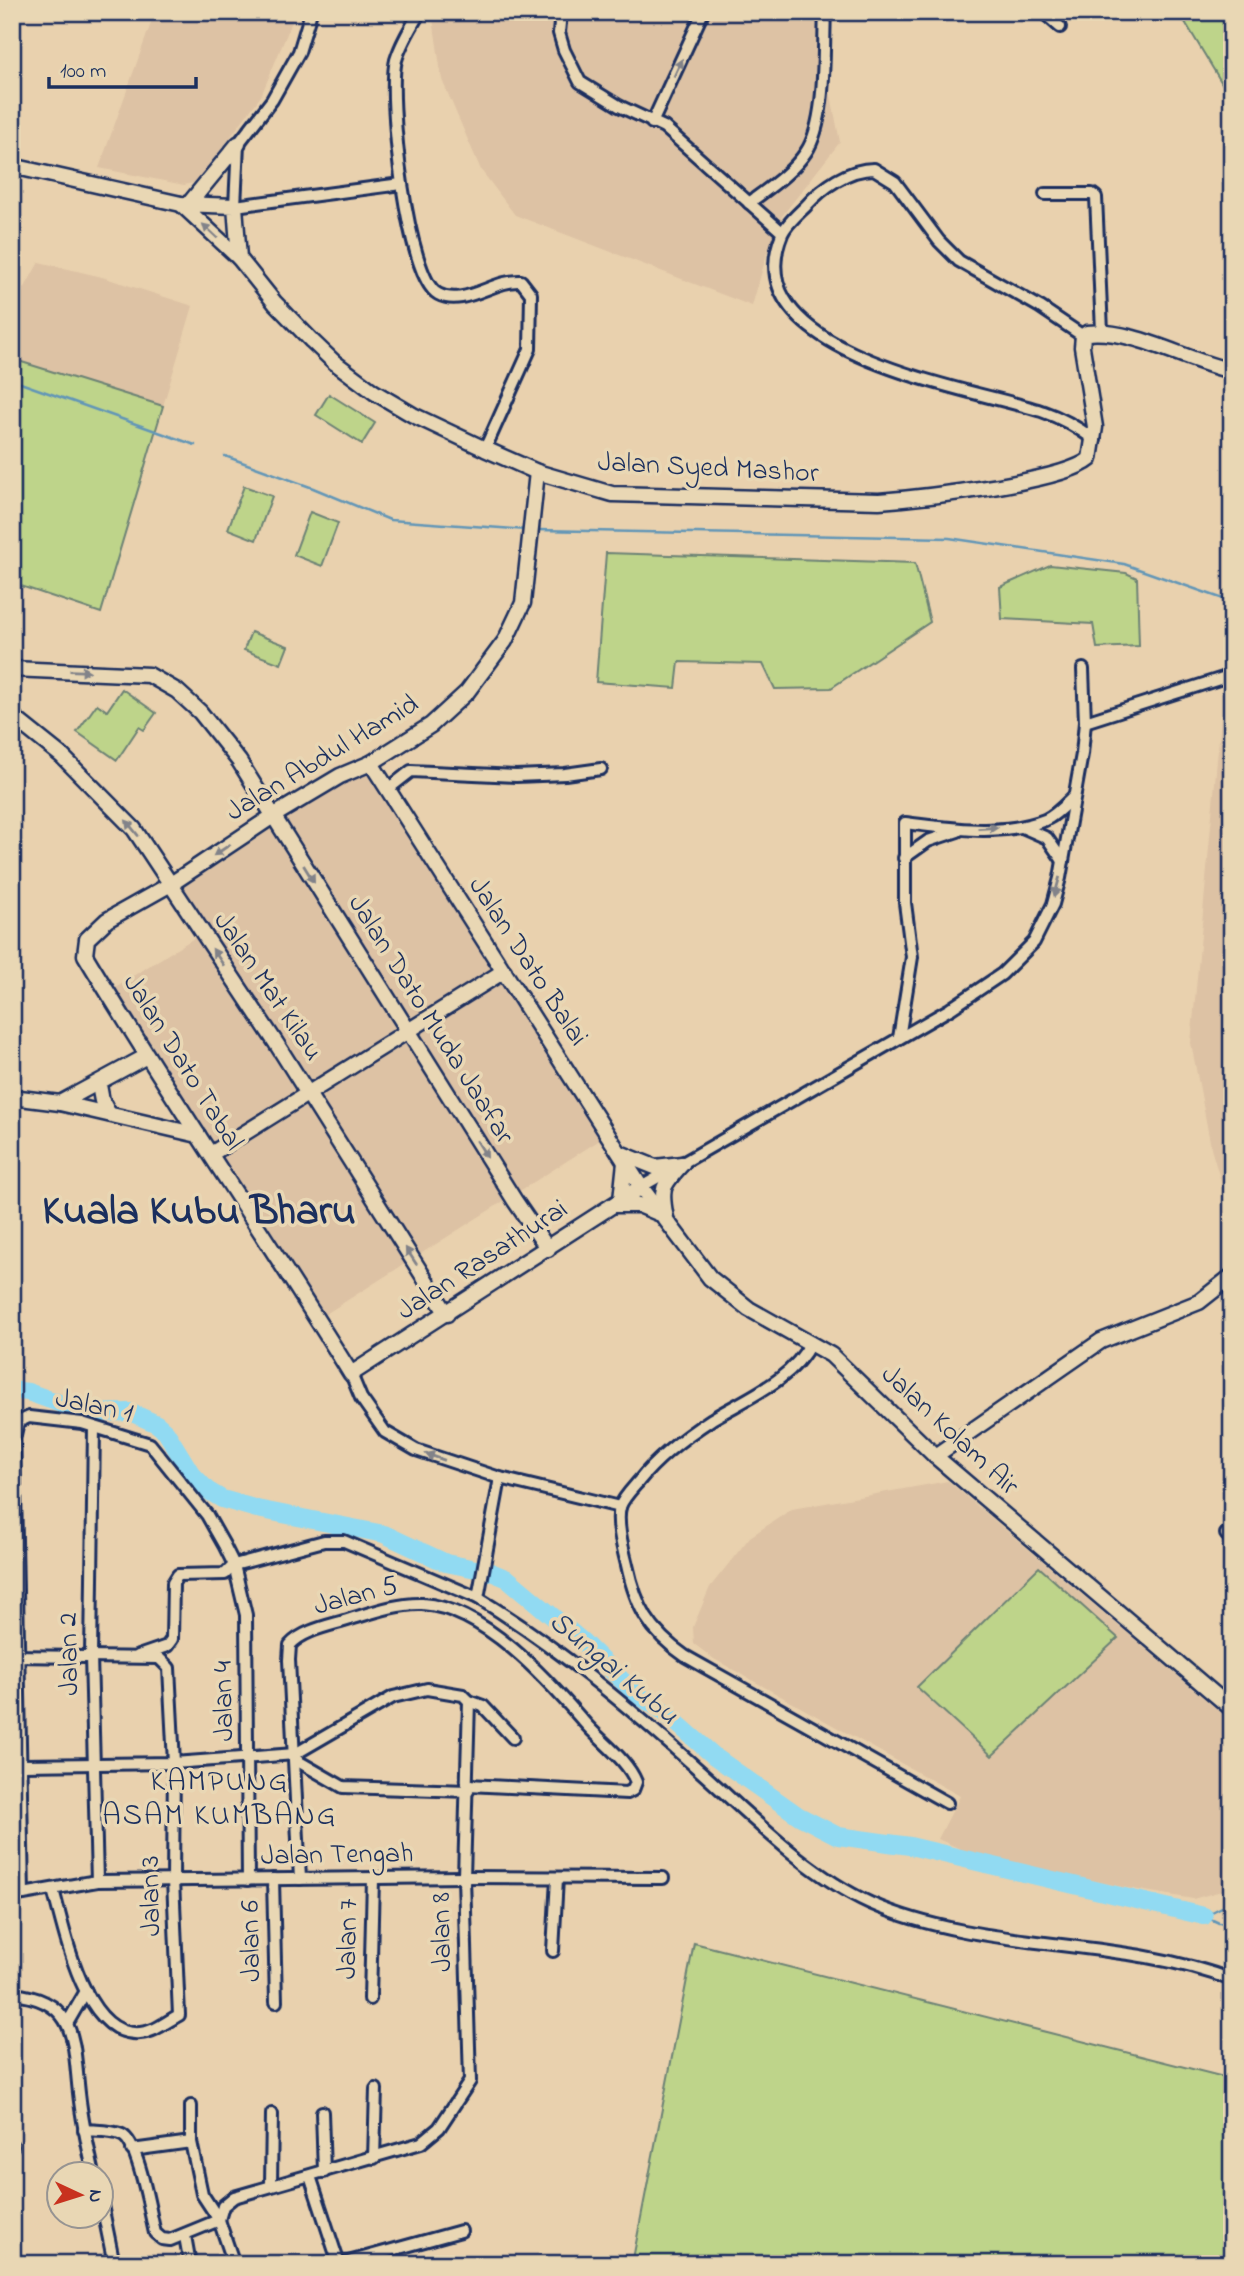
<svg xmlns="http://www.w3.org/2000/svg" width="1244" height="2276" font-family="'Indie Flower',sans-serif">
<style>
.built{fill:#ddc2a4}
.green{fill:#bed48a;stroke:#6c8274;stroke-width:2}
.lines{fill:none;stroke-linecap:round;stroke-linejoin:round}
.stream{stroke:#6296b7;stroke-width:2.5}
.river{stroke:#91daf2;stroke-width:18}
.minor-casing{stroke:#1b2f5e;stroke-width:16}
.tertiary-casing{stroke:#1b2f5e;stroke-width:19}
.minor{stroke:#e9d7b4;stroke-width:10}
.tertiary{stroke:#e9d7b4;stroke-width:14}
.oneway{fill:#828389}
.labels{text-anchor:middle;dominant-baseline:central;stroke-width:7;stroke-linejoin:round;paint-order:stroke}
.street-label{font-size:28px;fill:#1b2f5e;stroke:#e9d7b4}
.water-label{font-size:30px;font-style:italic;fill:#27406d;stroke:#e9d7b4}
.neighbourhood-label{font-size:30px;letter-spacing:2px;fill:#1b2f5e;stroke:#e9d7b4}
.town-label{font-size:42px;font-weight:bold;fill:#1b2f5e;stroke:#e9d7b4}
</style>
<rect width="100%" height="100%" fill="#e9d1ae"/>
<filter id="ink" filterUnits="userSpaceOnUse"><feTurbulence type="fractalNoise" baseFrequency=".0143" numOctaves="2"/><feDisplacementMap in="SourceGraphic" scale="14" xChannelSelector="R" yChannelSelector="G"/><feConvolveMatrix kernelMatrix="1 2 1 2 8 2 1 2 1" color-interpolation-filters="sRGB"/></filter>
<g filter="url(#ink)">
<!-- built -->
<g class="built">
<path d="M 155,12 L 296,12 L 261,96 L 197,182 L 184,185 L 99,168 Z"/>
<path d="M 432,12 L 815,12 L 840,142 L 782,216 L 768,250 L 752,306 L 515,215 L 481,170 L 442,80 Z"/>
<path d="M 39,262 L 102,277 L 193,306 L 163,406 L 12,359 L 12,311 Z"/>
<path d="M 1221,717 L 1232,717 L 1232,1218 L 1212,1152 L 1191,1043 Z"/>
<path d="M 369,771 L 603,1138 L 321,1317 L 112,989 L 207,930 L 179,886 L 282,817 L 341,782 Z"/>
<path d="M 948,1481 L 1232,1722 L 1232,1888 L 1193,1899 L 1127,1888 L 974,1855 L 938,1839 L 960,1796 L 714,1659 L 694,1644 L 693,1627 L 710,1587 L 750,1537 L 792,1509 Z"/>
</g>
<!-- green -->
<g class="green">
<path d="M 1179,12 L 1232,12 L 1232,100 Z"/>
<path d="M 12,359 L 163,406 L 101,613 L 12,583 Z"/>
<path d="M 329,394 L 375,423 L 362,444 L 316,415 Z"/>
<path d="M 244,486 L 272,496 L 256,540 L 228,529 Z"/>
<path d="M 310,512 L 338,523 L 322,566 L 294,555 Z"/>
<path d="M 606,553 L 915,563 L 930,622 L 831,688 L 775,689 L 763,664 L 679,662 L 676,688 L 596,682 Z"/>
<path d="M 1050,565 L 1126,573 L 1137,578 L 1139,646 L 1097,648 L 1093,624 L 1002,619 L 1000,587 Z"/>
<path d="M 251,632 L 288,646 L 281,664 L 244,650 Z"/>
<path d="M 122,689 L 156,713 L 144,730 L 139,727 L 117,760 L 77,732 L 97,704 L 107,711 Z"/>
<path d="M 1039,1567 L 1118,1638 L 992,1756 L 917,1687 Z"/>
<path d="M 694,1943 L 1232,2079 L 1232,2264 L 632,2264 Z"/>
</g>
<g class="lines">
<!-- stream -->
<g class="stream">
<path d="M 12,380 L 195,445"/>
<path d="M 225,456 L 313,488 L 390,520 L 527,530"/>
<path d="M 537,530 L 949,538 L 1124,564 L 1232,602"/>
<path d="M 1204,1916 L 1232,1902"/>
<path d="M 1204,1916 L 1219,1923 L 1232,1925"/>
</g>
<!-- river -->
<path class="river" d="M 12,1390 L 28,1392 L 87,1413 L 130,1412 L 157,1424 L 166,1432 L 191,1473 L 207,1490 L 222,1499 L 257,1509 L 384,1534 L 446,1563 L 491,1572 L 508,1579 L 583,1642 L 636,1694 L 662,1710 L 714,1756 L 799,1816 L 838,1836 L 910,1846 L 1204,1916"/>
<defs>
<g id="minor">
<path d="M 311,12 L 299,52 L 272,100 L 238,144 L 235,206 L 401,184"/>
<path d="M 420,12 C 411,27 401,43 396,60 C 387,95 407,278 438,294 C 464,308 494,279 521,281 L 531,294 L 530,349 L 485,449"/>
<path d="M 561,12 L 559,33 L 564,50 L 580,82 L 619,106 L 664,127 L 782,232"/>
<path d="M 1043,12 L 1060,27"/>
<path d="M 652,123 L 703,12"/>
<path d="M 1045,194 L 1092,194 L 1096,197 L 1102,331"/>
<path d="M 749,203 C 769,188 792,173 806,152 C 827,121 823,50 825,12"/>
<path d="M 1083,336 L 1040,307 L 959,261 L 939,241 L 895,182 L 874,169 C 848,169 823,187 806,206 C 798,214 786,224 782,234 C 732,355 973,388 1044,412 C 1062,418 1080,429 1095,440"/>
<path d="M 1085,722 L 1232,675"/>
<path d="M 388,789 L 411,771 L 516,776 L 565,774 L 601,769"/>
<path d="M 1022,827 L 1047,838 L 1063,861"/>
<path d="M 904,858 L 928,841 L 958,831"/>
<path d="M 899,1038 L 912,957 L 905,903 L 905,823 C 949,828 1002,837 1045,820 C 1056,815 1065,805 1074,796"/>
<path d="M 641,1187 L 950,1009 L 1002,974 L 1034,942 L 1053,904 L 1060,878 L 1082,754 L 1085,722 L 1083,669"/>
<path d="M 811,1342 C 793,1380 747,1398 712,1419 C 686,1436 658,1457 639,1481 C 633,1488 623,1498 620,1507 C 616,1523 623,1549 627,1565 C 636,1607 649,1631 685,1656 L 947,1803"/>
<path d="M 351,1374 L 361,1398 L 385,1432 L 416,1450 L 500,1478 L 620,1507"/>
<path d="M 94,1427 L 91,1656 L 97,1881"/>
<path d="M 1226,1534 L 1232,1540"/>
<path d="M 478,1598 L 500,1478"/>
<path d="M 12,1656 L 159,1658 L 169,1668 L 174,1763 L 173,1880 L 179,2015 C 166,2022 155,2032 140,2033 C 84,2038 65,1931 53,1890"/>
<path d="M 138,1656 L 167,1646 L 172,1639 L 173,1583 L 178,1575 L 225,1574 L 234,1565 L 324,1541 L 344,1541 L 478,1598 C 557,1646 630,1708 699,1770 C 752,1817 805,1873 870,1903 C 984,1953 1117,1936 1232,1980"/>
<path d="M 296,1760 L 343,1787 L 468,1791"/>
<path d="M 22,1765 L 174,1763 L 295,1754 L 393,1697 L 427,1689 L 463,1695 L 469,1701 L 483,1706 L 513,1738"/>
<path d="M 273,1879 L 276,2002"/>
<path d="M 300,1879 L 289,1660 L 290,1645 C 302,1631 327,1626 344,1621 C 368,1614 397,1603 422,1604 C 484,1608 547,1679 584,1722 C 600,1741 627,1759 636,1782 L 633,1790 L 627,1793 L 468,1785"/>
<path d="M 23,1894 L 14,1439 L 18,1422 L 29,1417 L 82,1423 L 150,1444 L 207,1515 L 224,1545 L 234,1565 L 246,1615 L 248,1880"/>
<path d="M 12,1896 L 97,1881 L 464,1877 L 663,1878"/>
<path d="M 553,1951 L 557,1878"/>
<path d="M 12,1994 C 78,2000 73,2041 79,2093 C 82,2121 88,2148 94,2174"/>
<path d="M 370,1999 L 373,1879"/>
<path d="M 68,2022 L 86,1991"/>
<path d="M 191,2106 L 191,2142 L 202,2194 L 219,2220 L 234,2264"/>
<path d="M 322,2112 L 324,2172"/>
<path d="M 84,2130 C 95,2131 112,2130 122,2135 C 139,2143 150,2213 155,2233 L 162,2239 L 170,2240 L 219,2220 L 223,2206 L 234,2197 L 421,2143 L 439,2128 L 470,2081 L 464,1877 L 469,1701"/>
<path d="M 12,2147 L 12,2146"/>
<path d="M 132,2150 L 191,2142"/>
<path d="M 374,2158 L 376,2089"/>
<path d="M 310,2176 L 339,2264"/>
<path d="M 271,2184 L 272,2114"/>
<path d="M 102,2205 L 114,2264"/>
<path d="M 185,2236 L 190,2264"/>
<path d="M 341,2264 L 461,2231"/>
</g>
<g id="tertiary">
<path d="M 12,166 L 181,204 L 235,206 L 239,258 L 275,303 L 312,341 L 334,362 L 374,392 L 413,415 L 485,449 L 537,472 L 612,494 L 879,501 C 919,498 1063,482 1090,459 L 1095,427 L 1082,347 L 1083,336 L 1087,333 C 1133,328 1186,361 1232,371"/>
<path d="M 181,204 L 239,258"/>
<path d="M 188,205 L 238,144"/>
<path d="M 537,472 L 523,603 L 505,641 L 467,692 L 431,725 L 371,763 L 340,776 L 273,816 L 171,884 L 107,920 L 87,939 L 85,955 C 170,1097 264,1233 351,1374 L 641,1187"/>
<path d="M 12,669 L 149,675 L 177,691 L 200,712 L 239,761 L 515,1201 L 548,1249"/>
<path d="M 12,716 L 62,756 L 134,829 L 276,1043 L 447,1314"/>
<path d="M 371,763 L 641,1187 L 710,1278 L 749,1309 L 831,1355 L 935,1456 L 1232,1709"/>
<path d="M 99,1085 L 102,1101 L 109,1114"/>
<path d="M 12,1097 L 60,1103 L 198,1135"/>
<path d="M 60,1103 L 145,1057"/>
<path d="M 620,1153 L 655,1167 L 682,1164"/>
<path d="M 211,1154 L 504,971"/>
<path d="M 621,1200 L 625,1162"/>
<path d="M 615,1205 L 639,1205 L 658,1213"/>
<path d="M 666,1218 C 660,1188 662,1186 682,1164"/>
<path d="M 935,1456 L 1101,1341 L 1199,1302 L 1232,1276"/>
</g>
</defs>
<!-- minor casing -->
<use href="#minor" class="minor-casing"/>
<!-- tertiary casing -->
<use href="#tertiary" class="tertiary-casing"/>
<!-- minor -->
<use href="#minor" class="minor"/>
<!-- tertiary -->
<use href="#tertiary" class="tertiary"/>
</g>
<!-- one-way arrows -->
<defs><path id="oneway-solid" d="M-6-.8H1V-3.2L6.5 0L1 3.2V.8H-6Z" transform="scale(1.75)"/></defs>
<g class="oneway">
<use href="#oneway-solid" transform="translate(678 68) rotate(-65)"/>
<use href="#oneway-solid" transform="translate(210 231) rotate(-137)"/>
<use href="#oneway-solid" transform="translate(80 671) rotate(2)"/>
<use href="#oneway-solid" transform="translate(132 828) rotate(-129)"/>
<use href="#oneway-solid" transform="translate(988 828) rotate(-3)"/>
<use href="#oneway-solid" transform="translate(222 850) rotate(146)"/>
<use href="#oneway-solid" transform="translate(309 874) rotate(58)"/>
<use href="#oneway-solid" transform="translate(1057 887) rotate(105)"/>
<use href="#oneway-solid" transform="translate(218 957) rotate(-124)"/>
<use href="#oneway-solid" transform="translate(482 1149) rotate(58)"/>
<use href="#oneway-solid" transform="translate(411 1256) rotate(-123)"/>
<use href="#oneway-solid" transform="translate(435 1457) rotate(-161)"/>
</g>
</g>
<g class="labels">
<!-- street labels -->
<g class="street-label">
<text transform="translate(708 469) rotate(3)">Jalan Syed Mashor</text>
<text transform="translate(323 759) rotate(-31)">Jalan Abdul Hamid</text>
<text transform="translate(527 962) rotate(57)">Jalan Dato Balai</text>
<text transform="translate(267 987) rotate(56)">Jalan Mat Kilau</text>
<text transform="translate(430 1020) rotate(58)">Jalan Dato Muda Jaafar</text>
<text transform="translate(182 1063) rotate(58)">Jalan Dato Tabal</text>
<text transform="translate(483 1261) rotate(-33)">Jalan Rasathurai</text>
<text transform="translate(94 1407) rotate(12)">Jalan 1</text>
<text transform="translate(949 1431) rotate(43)">Jalan Kolam Air</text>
<text transform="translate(356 1597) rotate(-15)">Jalan 5</text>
<text transform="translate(70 1654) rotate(-91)">Jalan 2</text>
<text transform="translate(225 1701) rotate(-91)">Jalan 4</text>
<text transform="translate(337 1856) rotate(-1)">Jalan Tengah</text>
<text transform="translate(152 1896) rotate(-91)">Jalan 3</text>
<text transform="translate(443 1932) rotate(-91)">Jalan 8</text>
<text transform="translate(349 1939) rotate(-89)">Jalan 7</text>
<text transform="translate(252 1941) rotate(-91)">Jalan 6</text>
</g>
<!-- water labels -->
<g class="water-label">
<text transform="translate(613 1669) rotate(40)">Sungai Kubu</text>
</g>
<!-- neighbourhood labels -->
<g class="neighbourhood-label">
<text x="220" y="1783">KAMPUNG<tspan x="220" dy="34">ASAM KUMBANG</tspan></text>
</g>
<!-- town labels -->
<g class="town-label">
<text x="199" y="1212">Kuala Kubu Bharu</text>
</g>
</g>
<!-- margin -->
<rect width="1244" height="2276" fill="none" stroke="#e9d7b4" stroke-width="42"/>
<rect x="21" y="21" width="1202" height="2234" fill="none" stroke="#1b2f5e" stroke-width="2.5" filter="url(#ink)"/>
<!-- north arrow -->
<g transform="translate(80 2195) rotate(94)"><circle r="33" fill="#e9d7b4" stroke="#979492" stroke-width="2"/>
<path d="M0-5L12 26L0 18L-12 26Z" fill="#c8321e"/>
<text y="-10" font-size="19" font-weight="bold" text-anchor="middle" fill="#1b2f5e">N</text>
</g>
<!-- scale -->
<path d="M49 77v10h147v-10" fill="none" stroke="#1b2f5e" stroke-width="3.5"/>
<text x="60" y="77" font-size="21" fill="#1b2f5e" stroke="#e9d7b4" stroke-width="5" paint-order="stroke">100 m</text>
</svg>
